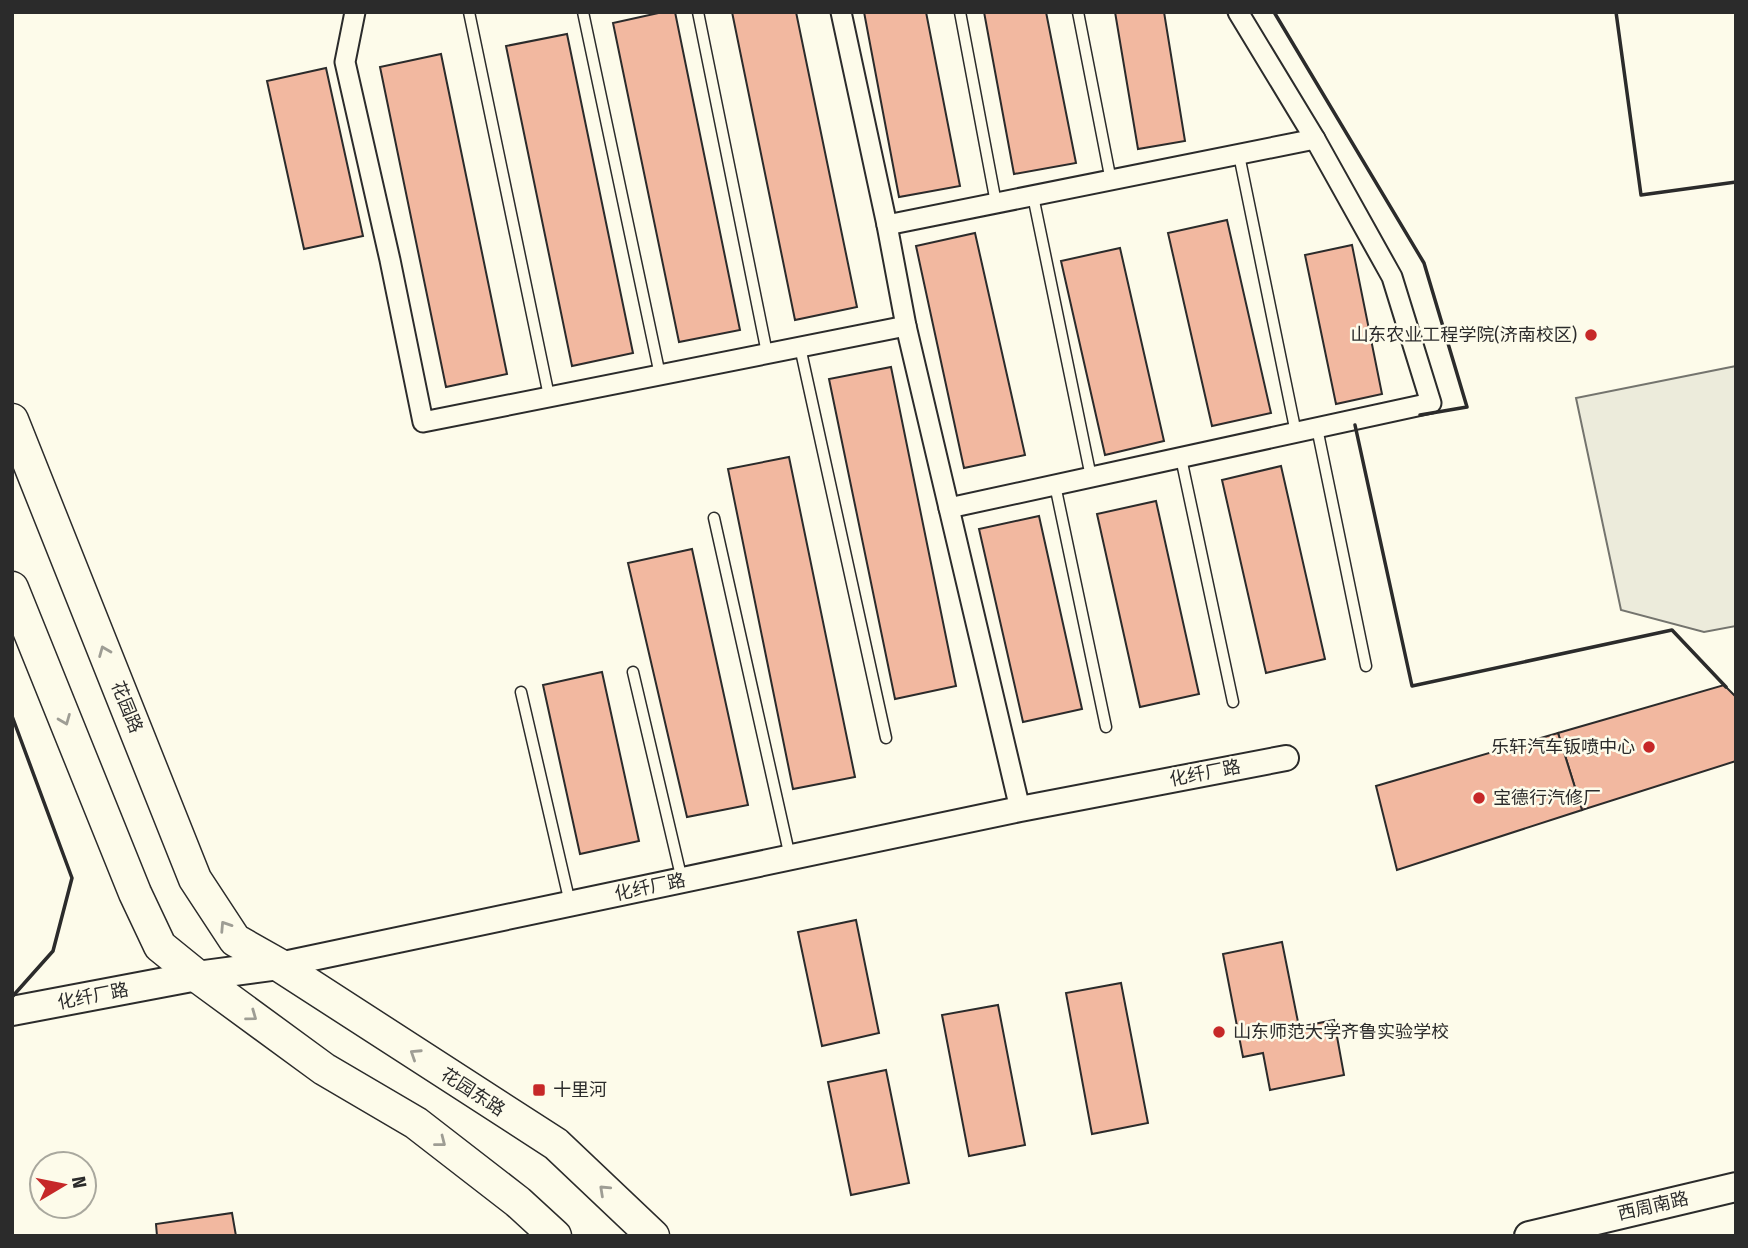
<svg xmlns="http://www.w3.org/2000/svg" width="1748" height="1248" font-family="'Fira Sans Condensed','Noto Sans SC',sans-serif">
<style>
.green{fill:#ecebdb;stroke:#74746e;stroke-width:2}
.building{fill:#f2b8a0;stroke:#2b2b2b;stroke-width:2}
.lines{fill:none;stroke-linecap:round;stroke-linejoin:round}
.service-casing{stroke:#2b2b2b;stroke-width:13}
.minor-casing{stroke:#2b2b2b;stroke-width:23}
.tertiary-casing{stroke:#2b2b2b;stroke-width:28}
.secondary-casing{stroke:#2b2b2b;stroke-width:32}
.primary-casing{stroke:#2b2b2b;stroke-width:35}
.service{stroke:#fdfbea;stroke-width:10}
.minor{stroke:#fdfbea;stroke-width:19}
.tertiary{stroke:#fdfbea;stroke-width:24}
.secondary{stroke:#fdfbea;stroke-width:28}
.primary{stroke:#fdfbea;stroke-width:32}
.wall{stroke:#2b2b2b;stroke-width:3.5}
.oneway{stroke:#9e9d94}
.poi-dot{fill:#c62828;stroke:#fdfbea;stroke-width:2.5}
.labels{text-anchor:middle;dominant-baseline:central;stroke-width:5;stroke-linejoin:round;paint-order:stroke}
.poi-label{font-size:18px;fill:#2b2b2b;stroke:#fdfbea;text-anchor:start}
.street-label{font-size:18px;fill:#2b2b2b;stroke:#fdfbea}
</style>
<rect width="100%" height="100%" fill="#fdfbea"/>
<!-- green -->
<path class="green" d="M 1736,366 L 1736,626 L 1704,632 L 1621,610 L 1576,398 Z"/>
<!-- building -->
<g class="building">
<path d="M 663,12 L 675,12 L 740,330 L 679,342 L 613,23 Z"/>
<path d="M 732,12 L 796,12 L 857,307 L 795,320 Z"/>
<path d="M 864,12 L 926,12 L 960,186 L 899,197 Z"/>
<path d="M 984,12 L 1046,12 L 1076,163 L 1014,174 Z"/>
<path d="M 1115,12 L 1164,12 L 1185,141 L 1138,149 Z"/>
<path d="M 567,34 L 633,353 L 572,366 L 506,46 Z"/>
<path d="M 441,54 L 507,374 L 446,387 L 380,67 Z"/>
<path d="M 326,68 L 363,236 L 304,249 L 267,81 Z"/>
<path d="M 1227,220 L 1271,413 L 1212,426 L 1168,233 Z"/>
<path d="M 975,233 L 1025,455 L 964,468 L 916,246 Z"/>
<path d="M 1352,245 L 1382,394 L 1336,404 L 1305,255 Z"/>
<path d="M 1120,248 L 1164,441 L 1105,455 L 1061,261 Z"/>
<path d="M 891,367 L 956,686 L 895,699 L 829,379 Z"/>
<path d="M 789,457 L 855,777 L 793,789 L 728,469 Z"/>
<path d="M 1281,466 L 1325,659 L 1266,673 L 1222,480 Z"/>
<path d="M 1156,501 L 1199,694 L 1140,707 L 1097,514 Z"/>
<path d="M 1039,516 L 1082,709 L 1023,722 L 979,529 Z"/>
<path d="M 692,549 L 748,805 L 687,817 L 628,563 Z"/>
<path d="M 602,672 L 639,841 L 580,854 L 543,685 Z"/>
<path d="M 1724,685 L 1736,697 L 1736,761 L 1582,810 L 1558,733 Z"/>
<path d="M 1558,733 L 1582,810 L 1397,870 L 1376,786 Z"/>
<path d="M 856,920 L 879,1033 L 822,1046 L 798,932 Z"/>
<path d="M 1282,942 L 1299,1027 L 1334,1020 L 1344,1075 L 1270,1090 L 1263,1053 L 1243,1057 L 1223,954 Z"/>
<path d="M 1121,983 L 1148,1123 L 1092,1134 L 1066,993 Z"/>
<path d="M 998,1005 L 1025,1145 L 969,1156 L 942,1015 Z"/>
<path d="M 886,1070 L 909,1183 L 851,1195 L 828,1082 Z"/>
<path d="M 232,1213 L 236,1236 L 157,1236 L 156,1224 Z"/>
</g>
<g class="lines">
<defs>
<g id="service">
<path d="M 469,12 L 549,396"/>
<path d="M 583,12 L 660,375"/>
<path d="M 698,12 L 767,353"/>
<path d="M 960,12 L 996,203"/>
<path d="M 1078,12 L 1111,181"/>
<path d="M 1239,155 L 1296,433"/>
<path d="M 1033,196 L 1091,477"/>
<path d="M 800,347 L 886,738"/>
<path d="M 1317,428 L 1366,666"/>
<path d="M 1181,458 L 1233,702"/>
<path d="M 1055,485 L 1106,727"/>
<path d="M 714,518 L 790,857"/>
<path d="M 633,672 L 682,880"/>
<path d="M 521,692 L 570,903"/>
</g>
<g id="minor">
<path d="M 355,12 L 345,62 L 390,260 L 423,422 L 906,326"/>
<path d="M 841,12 L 887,225 L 906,326 L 1020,809"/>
<path d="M 1238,12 L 1315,139"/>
<path d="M 887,225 L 1315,139 L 1392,277 L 1431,403 L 949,508"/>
</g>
<path id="tertiary" d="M 279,965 L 1020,809 L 1286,758"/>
<g id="secondary">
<path d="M 12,1011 L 197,976 L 279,965"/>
<path d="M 1529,1236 L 1736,1187"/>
</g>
<g id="primary">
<path d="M 12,420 L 195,879 L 235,940 L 279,965 L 556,1144 L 653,1236"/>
<path d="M 12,588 L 135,893 L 160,946 L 197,976 L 324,1069 L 416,1123 L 518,1202 L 555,1236"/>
</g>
</defs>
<!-- service casing -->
<use href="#service" class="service-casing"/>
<!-- minor casing -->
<use href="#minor" class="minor-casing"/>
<!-- tertiary casing -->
<use href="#tertiary" class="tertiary-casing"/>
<!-- secondary casing -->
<use href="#secondary" class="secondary-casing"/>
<!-- primary casing -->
<use href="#primary" class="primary-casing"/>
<!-- service -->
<use href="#service" class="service"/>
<!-- minor -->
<use href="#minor" class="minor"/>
<!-- tertiary -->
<use href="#tertiary" class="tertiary"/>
<!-- secondary -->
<use href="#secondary" class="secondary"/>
<!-- primary -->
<use href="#primary" class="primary"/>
<!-- wall -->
<g class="wall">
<path d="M 1274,12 L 1424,263 L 1467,407 L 1420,415"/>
<path d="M 1616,12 L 1641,195 L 1736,182"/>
<path d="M 1355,425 L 1412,686 L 1672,630 L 1726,687"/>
<path d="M 12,716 L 72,878 L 53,951 L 12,997"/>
</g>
</g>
<!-- one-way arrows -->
<defs><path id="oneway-chevron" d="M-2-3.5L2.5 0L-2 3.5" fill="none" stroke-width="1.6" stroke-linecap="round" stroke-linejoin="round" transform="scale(1.75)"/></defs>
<g class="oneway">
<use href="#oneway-chevron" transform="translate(104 651) rotate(-112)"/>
<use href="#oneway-chevron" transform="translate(65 720) rotate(68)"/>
<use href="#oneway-chevron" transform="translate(225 926) rotate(-123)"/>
<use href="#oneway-chevron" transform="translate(252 1016) rotate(36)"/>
<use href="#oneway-chevron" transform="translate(415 1054) rotate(-147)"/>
<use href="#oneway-chevron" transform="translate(441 1142) rotate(38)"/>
<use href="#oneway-chevron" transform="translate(604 1190) rotate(-137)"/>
</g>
<!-- markers -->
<g class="poi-dot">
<circle cx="1591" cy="335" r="7"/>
<circle cx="1649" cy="747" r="7"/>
<circle cx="1479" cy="798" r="7"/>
<circle cx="1219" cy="1032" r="7"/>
<rect x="532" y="1083" width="14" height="14" rx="3.5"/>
</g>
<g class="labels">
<!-- poi labels -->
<g class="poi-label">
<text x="1577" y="335" text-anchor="end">山东农业工程学院(济南校区)</text>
<text x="1635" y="747" text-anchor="end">乐轩汽车钣喷中心</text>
<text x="1493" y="798">宝德行汽修厂</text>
<text x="1233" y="1032">山东师范大学齐鲁实验学校</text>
<text x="553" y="1090">十里河</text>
</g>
<!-- street labels -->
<g class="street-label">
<text transform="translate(127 707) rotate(68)">花园路</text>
<text transform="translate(1205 773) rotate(-11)">化纤厂路</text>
<text transform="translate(650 887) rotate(-12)">化纤厂路</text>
<text transform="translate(93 996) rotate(-11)">化纤厂路</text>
<text transform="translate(473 1092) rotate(33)">花园东路</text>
<text transform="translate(1653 1206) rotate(-13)">西周南路</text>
</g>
</g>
<!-- border -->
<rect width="1748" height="1248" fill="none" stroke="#2b2b2b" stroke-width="28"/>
<!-- north arrow -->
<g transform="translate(63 1185) rotate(80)"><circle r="33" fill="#fdfbea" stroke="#a9a89e" stroke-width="2"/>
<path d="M0-5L12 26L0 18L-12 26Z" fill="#c62828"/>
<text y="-10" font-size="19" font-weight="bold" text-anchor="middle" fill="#2b2b2b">N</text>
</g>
</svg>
